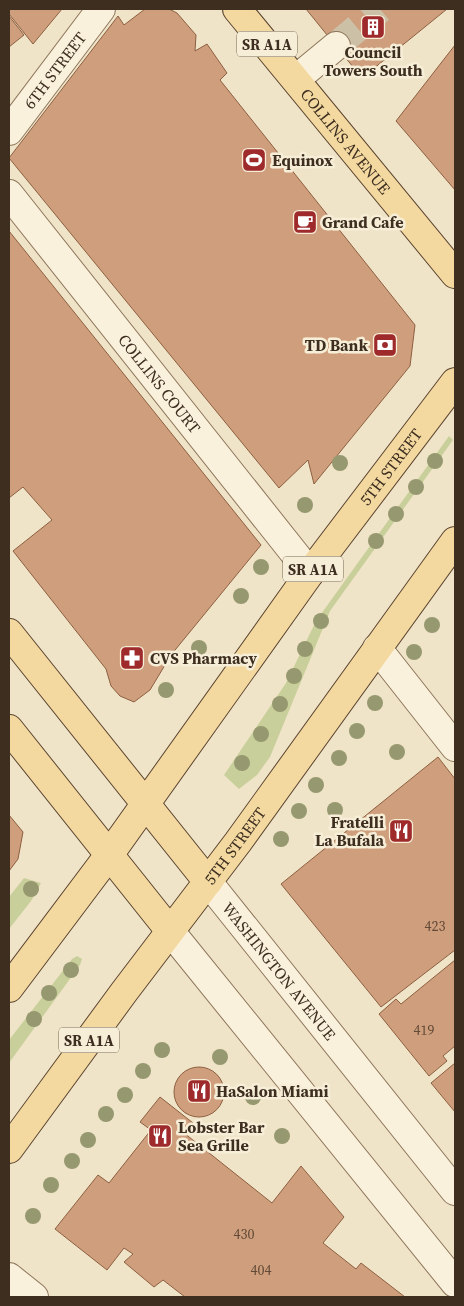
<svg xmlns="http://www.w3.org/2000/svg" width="464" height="1306" font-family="'Source Serif 4',serif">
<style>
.green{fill:#c9cf9b}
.building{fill:#cf9f7d;stroke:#8d5f41}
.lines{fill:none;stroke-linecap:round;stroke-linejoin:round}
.minor-tunnel{stroke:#ccc0a6;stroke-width:28;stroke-dasharray:28 14;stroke-linecap:butt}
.minor-casing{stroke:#8d765c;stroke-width:30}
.major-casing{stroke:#5b4430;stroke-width:30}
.minor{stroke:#faf1dc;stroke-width:28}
.major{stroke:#f3d9a0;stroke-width:28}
.tree{fill:#96986f}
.labels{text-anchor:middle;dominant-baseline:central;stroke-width:5;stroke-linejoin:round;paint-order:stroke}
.number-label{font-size:14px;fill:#624a37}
.shield{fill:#f7eed8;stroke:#756857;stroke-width:1}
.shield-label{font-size:15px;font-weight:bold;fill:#3d2e20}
.poi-label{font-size:16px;font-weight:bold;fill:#3d2e20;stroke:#f7eed8;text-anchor:start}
.street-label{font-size:16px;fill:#3d2e20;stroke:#f7eed8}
</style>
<rect width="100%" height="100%" fill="#f0e4c8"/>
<!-- green -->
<g class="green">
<path d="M 449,436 L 453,440 L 330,611 L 270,757 L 257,775 L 239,789 L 224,775 L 286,683 L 316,621 Z"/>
<path d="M 24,878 L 41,883 L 31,901 L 9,929 L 9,897 Z"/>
<path d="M 77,956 L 82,959 L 80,965 L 9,1063 L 9,1040 L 72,959 Z"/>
</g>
<!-- building -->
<g class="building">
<path d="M 9,9 L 62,9 L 33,44 L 9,14 Z"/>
<path d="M 145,9 L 169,9 L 177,13 L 196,35 L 195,51 L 207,44 L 227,73 L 220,80 L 415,325 L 410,366 L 314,484 L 308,460 L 279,488 L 9,158 L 118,16 L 124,25 Z"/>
<path d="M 306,9 L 447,9 L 362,78 Z"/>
<path d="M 9,16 L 24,35 L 9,47 Z"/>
<path d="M 455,45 L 455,190 L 396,121 Z"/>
<path d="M 9,231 L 261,545 L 171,655 L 150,690 L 134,702 L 120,696 L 111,686 L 106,669 L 13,551 L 52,520 L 23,487 L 9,498 Z"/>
<path d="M 438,757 L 455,779 L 455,950 L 381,1007 L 281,884 Z"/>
<path d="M 9,815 L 23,832 L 18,859 L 9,871 Z"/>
<path d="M 455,960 L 455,1046 L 443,1056 L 447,1061 L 429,1076 L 379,1014 L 396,999 L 401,1004 Z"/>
<path d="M 455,1063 L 455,1112 L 431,1083 Z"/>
<circle cx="199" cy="1092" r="25"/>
<path d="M 160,1097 L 193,1123 L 184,1133 L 272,1203 L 301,1166 L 344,1217 L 323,1243 L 356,1269 L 361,1263 L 405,1297 L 185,1297 L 163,1280 L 154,1287 L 124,1262 L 133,1254 L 124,1248 L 107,1270 L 55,1229 L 98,1175 L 109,1183 L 151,1130 L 140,1122 Z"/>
</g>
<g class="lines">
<!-- minor-tunnel -->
<path class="minor-tunnel" d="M 336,46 L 380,9"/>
<defs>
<g id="minor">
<path d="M 296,79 L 336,46"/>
<path id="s1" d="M 9,131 L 101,9"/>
<path id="s2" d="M 9,194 L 310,573"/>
<path d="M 377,648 L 455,747"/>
<path id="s3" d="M 208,882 L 455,1191"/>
<path d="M 170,931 L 455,1283"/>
<path d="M 9,1277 L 34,1297"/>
</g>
<g id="major">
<path id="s4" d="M 237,9 L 455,274"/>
<path d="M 9,633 L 208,882"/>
<path d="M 9,729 L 170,931"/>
<path id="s5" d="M 9,988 L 109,855 L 310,573 L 455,382"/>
<path id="s6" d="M 9,1149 L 124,992 L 238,842 L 455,541"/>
</g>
</defs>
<!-- minor casing -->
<use href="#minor" class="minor-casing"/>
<!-- major casing -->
<use href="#major" class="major-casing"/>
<!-- minor -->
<use href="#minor" class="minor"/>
<!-- major -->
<use href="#major" class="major"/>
</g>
<!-- trees -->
<g class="tree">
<circle cx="435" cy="461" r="8"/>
<circle cx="340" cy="463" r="8"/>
<circle cx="416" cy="487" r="8"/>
<circle cx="305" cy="505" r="8"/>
<circle cx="396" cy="514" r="8"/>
<circle cx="376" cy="541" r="8"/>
<circle cx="261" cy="567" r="8"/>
<circle cx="241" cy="596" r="8"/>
<circle cx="321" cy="621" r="8"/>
<circle cx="432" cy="625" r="8"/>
<circle cx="199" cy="648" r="8"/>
<circle cx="305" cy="649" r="8"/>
<circle cx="414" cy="652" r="8"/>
<circle cx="294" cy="676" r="8"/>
<circle cx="166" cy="690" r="8"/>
<circle cx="375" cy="703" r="8"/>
<circle cx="280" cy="704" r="8"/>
<circle cx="357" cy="731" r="8"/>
<circle cx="261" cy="734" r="8"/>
<circle cx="397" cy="752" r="8"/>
<circle cx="339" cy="758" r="8"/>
<circle cx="242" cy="763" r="8"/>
<circle cx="316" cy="785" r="8"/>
<circle cx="335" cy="810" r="8"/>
<circle cx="299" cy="811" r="8"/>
<circle cx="281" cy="839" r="8"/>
<circle cx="31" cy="889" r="8"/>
<circle cx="71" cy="970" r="8"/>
<circle cx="49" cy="993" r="8"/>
<circle cx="34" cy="1019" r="8"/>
<circle cx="162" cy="1050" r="8"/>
<circle cx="220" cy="1057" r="8"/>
<circle cx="143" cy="1071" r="8"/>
<circle cx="125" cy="1095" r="8"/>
<circle cx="253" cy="1097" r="8"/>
<circle cx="106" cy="1114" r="8"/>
<circle cx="282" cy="1136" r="8"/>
<circle cx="88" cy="1140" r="8"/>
<circle cx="72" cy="1161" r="8"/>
<circle cx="51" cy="1185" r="8"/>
<circle cx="33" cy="1216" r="8"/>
</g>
<!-- icons -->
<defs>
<symbol id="building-square" viewBox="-11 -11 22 22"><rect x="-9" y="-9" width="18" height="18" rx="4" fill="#9e2a2b" stroke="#f7eed8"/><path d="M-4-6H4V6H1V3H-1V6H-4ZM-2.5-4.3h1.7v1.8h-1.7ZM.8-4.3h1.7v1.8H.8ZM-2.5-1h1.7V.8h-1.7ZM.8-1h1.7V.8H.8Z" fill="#fff"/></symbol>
<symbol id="stadium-square" viewBox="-11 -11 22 22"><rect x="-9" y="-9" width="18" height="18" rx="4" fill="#9e2a2b" stroke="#f7eed8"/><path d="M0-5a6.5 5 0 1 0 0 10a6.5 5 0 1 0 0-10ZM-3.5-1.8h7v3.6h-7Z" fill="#fff"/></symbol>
<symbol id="cafe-square" viewBox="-11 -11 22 22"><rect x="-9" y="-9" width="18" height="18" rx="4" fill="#9e2a2b" stroke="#f7eed8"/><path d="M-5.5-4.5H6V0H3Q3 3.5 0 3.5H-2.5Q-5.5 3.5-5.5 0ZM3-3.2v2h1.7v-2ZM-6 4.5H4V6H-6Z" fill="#fff"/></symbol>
<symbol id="bank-square" viewBox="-11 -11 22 22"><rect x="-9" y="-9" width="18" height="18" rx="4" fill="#9e2a2b" stroke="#f7eed8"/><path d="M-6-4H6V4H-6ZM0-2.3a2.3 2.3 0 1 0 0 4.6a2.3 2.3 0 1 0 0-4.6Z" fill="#fff"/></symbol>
<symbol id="pharmacy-square" viewBox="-11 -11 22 22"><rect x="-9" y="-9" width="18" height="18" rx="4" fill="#9e2a2b" stroke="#f7eed8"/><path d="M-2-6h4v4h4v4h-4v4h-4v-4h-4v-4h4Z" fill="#fff"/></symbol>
<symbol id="restaurant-square" viewBox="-11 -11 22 22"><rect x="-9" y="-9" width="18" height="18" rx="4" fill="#9e2a2b" stroke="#f7eed8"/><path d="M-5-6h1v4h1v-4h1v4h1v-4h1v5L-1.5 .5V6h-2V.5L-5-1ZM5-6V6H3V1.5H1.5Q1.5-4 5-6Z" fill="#fff"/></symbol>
</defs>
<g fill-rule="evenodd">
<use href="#building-square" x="359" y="13" width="28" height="28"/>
<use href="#stadium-square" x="240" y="146" width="28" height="28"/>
<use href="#cafe-square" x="291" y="208" width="28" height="28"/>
<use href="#bank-square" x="371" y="331" width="28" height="28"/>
<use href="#pharmacy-square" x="118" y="644" width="28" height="28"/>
<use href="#restaurant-square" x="387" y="817" width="28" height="28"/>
<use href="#restaurant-square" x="185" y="1077" width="28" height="28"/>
<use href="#restaurant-square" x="146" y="1122" width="28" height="28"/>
</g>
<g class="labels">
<!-- number labels -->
<g class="number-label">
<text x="435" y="926">423</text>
<text x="424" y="1030">419</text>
<text x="244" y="1234">430</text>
<text x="261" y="1270">404</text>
</g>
<!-- shield labels -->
<g class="shield">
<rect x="237" y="31.5" width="60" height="25" rx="4"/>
<rect x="283" y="556.5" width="60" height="25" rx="4"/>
<rect x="59" y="1027.5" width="60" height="25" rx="4"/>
</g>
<g class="shield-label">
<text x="267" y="44">SR A1A</text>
<text x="313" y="569">SR A1A</text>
<text x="89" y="1040">SR A1A</text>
</g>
<!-- poi labels -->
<g class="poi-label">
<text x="373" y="52" text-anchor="middle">Council<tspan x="373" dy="18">Towers South</tspan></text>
<text x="272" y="160">Equinox</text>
<text x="322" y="222">Grand Cafe</text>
<text x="368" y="345" text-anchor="end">TD Bank</text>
<text x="150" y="658">CVS Pharmacy</text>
<text x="384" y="822" text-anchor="end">Fratelli<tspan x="384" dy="18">La Bufala</tspan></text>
<text x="216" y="1091">HaSalon Miami</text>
<text x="178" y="1127">Lobster Bar<tspan x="178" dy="18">Sea Grille</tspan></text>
</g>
<!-- street labels -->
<g class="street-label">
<text stroke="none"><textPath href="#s1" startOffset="76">6TH STREET</textPath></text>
<text stroke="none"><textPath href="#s4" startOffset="171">COLLINS AVENUE</textPath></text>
<text stroke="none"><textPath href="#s2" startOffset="242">COLLINS COURT</textPath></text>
<text stroke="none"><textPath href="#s5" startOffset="646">5TH STREET</textPath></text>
<text stroke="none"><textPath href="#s6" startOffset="378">5TH STREET</textPath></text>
<text stroke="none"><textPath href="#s3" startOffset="114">WASHINGTON AVENUE</textPath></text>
</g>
</g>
<!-- border -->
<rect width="464" height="1306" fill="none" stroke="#3d2e20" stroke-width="20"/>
</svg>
